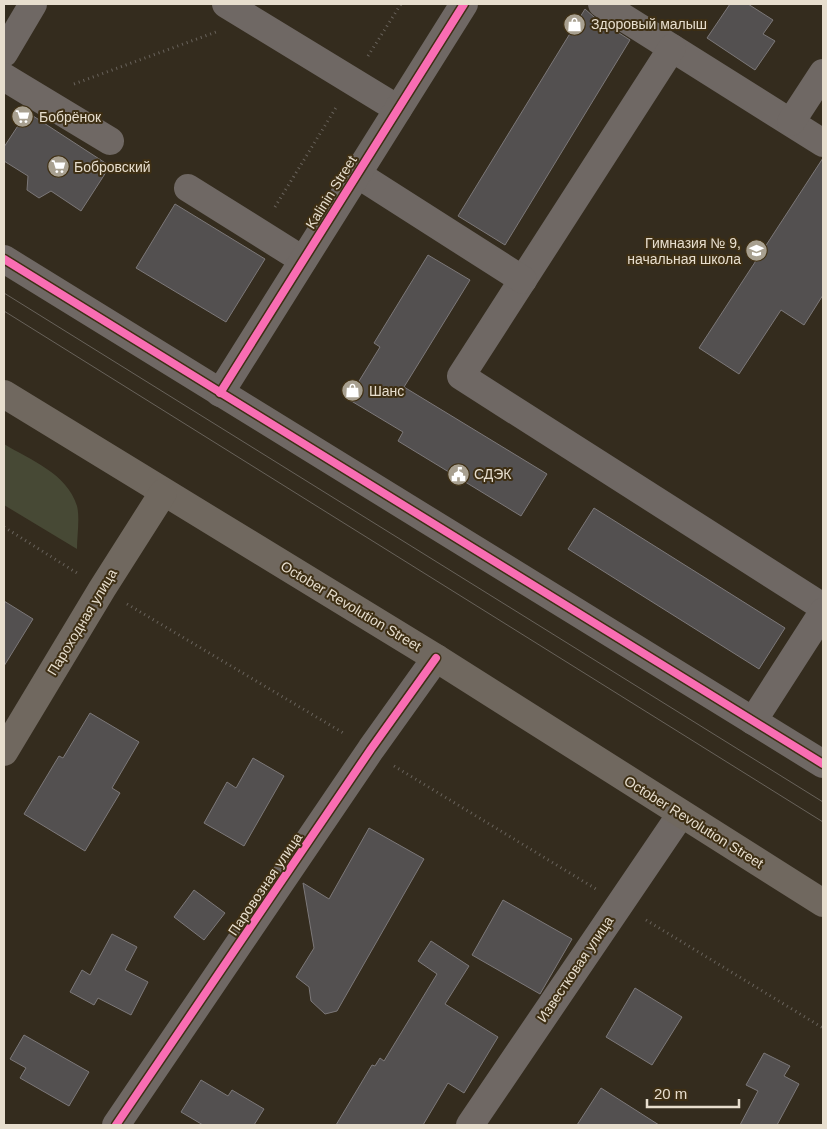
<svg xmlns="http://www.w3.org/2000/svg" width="827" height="1129" font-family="Arial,sans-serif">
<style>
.green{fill:#474935}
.building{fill:#535050;stroke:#7c7879}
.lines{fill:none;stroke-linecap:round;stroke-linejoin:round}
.path{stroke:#69635c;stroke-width:3;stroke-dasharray:1 4;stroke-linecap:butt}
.minor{stroke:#6f6864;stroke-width:28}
.major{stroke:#70685f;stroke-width:28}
.tram{stroke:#68625a;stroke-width:1}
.cycleway-casing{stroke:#3e2f14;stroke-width:11}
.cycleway{stroke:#f96db3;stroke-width:8}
.labels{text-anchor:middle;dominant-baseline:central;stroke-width:4;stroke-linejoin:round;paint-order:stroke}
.poi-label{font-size:14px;fill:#e7dece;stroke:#3e2f14;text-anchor:start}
.street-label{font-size:14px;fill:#e7dece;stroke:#3e2f14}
</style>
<rect width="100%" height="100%" fill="#342c1e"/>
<!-- green -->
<path class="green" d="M 4,444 C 30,460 67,473 77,506 C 80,518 77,536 77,549 L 4,505 Z"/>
<!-- building -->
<g class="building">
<path d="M 730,4 L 748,4 L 773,20 L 763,34 L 775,41 L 755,70 L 707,38 Z"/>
<path d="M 585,9 L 594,17 L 630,40 L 505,245 L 458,216 Z"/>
<path d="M 27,112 L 110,166 L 81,211 L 51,191 L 39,198 L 27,190 L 28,176 L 4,161 L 4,147 Z"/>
<path d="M 823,158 L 823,295 L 804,325 L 781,310 L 739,374 L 699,348 Z"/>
<path d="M 175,204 L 265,259 L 226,322 L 136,268 Z"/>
<path d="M 428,255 L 470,280 L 404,387 L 547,474 L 521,516 L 398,441 L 403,432 L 348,399 L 380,347 L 374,343 Z"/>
<path d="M 594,508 L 785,628 L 759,669 L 568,549 Z"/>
<path d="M 4,601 L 33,619 L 4,666 Z"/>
<path d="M 90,713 L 139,742 L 112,788 L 120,793 L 85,851 L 24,814 L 59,756 L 63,758 Z"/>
<path d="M 253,758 L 284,776 L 244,846 L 204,823 L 227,782 L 236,788 Z"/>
<path d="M 369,828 L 424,859 L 337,1011 L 325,1014 L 311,1001 L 309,987 L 296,977 L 314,948 L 303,883 L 329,899 Z"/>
<path d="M 194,890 L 225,913 L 204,940 L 174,917 Z"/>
<path d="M 503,900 L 572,939 L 540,994 L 472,955 Z"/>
<path d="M 112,934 L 137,947 L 125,970 L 148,982 L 131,1015 L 98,998 L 94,1005 L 70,992 L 82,970 L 90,975 Z"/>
<path d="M 431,941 L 469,966 L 445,1004 L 498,1037 L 464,1093 L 448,1083 L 423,1125 L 336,1125 L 372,1065 L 375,1066 L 380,1058 L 384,1061 L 437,974 L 418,961 Z"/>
<path d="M 635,988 L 682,1017 L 652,1065 L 606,1037 Z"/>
<path d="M 24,1035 L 89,1072 L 69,1106 L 20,1078 L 26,1068 L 10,1059 Z"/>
<path d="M 764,1053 L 790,1066 L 784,1076 L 799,1084 L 777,1125 L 740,1125 L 758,1091 L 746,1085 Z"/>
<path d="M 201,1080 L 228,1096 L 232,1090 L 264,1109 L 254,1125 L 203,1125 L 181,1112 Z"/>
<path d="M 601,1088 L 659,1125 L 577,1125 Z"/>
</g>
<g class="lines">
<!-- path -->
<g class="path">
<path d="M 368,56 L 401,4"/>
<path d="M 74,84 L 216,32"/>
<path d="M 275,207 L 337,106"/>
<path d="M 4,527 L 77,573"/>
<path d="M 127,604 L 345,734"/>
<path d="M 394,766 L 596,889"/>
<path d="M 646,920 L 823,1028"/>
</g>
<!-- minor -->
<g class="minor">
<path d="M 226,4 L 398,109"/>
<path d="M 602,4 L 823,143"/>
<path d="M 672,48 L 461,376 L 823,607"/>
<path d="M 4,53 L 33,4"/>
<path d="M 4,77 L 110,141"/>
<path d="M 791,122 L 823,73"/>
<path d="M 357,174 L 523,280"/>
<path d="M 188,188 L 303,260"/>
<path d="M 4,259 L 823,764"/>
<path d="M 220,393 L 464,4"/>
<path d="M 753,721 L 823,612"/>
<path d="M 116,1125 L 371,749 L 436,658"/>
<path d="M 470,1125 L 681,814"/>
</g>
<!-- major -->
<g class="major">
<path d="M 4,394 L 436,658 L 823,903"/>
<path d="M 4,752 L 102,589 L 163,493"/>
</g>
<!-- tram -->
<g class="tram">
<path d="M 4,293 L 823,802"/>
<path d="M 4,311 L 823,822"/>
</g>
<defs>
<g id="cycleway">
<path d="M 4,259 L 823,764"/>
<path d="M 220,393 L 464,4"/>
<path d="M 116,1125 L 371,749 L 436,658"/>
</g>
</defs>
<!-- cycleway casing -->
<use href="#cycleway" class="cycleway-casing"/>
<!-- cycleway -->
<use href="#cycleway" class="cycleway"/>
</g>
<!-- icons -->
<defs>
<symbol id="shop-disc" viewBox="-11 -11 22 22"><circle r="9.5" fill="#a8a090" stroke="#3e2f14"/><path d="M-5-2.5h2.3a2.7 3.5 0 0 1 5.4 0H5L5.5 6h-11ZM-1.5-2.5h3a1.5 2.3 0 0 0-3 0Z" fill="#fff"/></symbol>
<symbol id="supermarket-disc" viewBox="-11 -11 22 22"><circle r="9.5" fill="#a8a090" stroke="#3e2f14"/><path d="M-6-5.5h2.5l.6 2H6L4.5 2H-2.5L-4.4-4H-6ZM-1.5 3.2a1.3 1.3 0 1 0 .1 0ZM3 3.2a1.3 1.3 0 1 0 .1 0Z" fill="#fff"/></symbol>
<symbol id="school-disc" viewBox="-11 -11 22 22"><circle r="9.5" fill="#a8a090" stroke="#3e2f14"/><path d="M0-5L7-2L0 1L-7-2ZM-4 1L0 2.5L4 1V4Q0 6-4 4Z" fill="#fff"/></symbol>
<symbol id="civic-disc" viewBox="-11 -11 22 22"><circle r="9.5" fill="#a8a090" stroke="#3e2f14"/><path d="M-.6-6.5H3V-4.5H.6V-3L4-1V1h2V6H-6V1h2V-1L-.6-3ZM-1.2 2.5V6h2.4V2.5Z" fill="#fff"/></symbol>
</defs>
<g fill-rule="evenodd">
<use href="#shop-disc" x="562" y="12" width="25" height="25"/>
<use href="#supermarket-disc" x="10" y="104" width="25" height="25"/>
<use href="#supermarket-disc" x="46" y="154" width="25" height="25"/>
<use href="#school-disc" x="744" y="238" width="25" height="25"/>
<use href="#shop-disc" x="340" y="378" width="25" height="25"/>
<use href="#civic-disc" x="446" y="462" width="25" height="25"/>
</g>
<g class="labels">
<!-- poi labels -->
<g class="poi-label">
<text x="591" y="24">Здоровый малыш</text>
<text x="39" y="117">Бобрёнок</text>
<text x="74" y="167">Бобровский</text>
<text x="741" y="243" text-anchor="end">Гимназия № 9,<tspan x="741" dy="16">начальная школа</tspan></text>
<text x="369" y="391">Шанс</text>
<text x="474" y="474">СДЭК</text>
</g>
<!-- street labels -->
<g class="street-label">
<text transform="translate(331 192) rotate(-58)">Kalinin Street</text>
<text transform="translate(351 606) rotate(31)">October Revolution Street</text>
<text transform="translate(82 622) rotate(-59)">Пароходная улица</text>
<text transform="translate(694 822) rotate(32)">October Revolution Street</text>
<text transform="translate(265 884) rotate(-56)">Паровозная улица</text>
<text transform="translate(575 969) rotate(-56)">Известковая улица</text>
</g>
</g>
<!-- border -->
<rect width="827" height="1129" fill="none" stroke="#e7dece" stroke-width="10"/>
<!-- scale -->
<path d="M647 1099v8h92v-8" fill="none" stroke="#e7dece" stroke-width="2.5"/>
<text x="654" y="1099" font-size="15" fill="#e7dece" stroke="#3e2f14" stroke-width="4" paint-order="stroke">20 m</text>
</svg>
